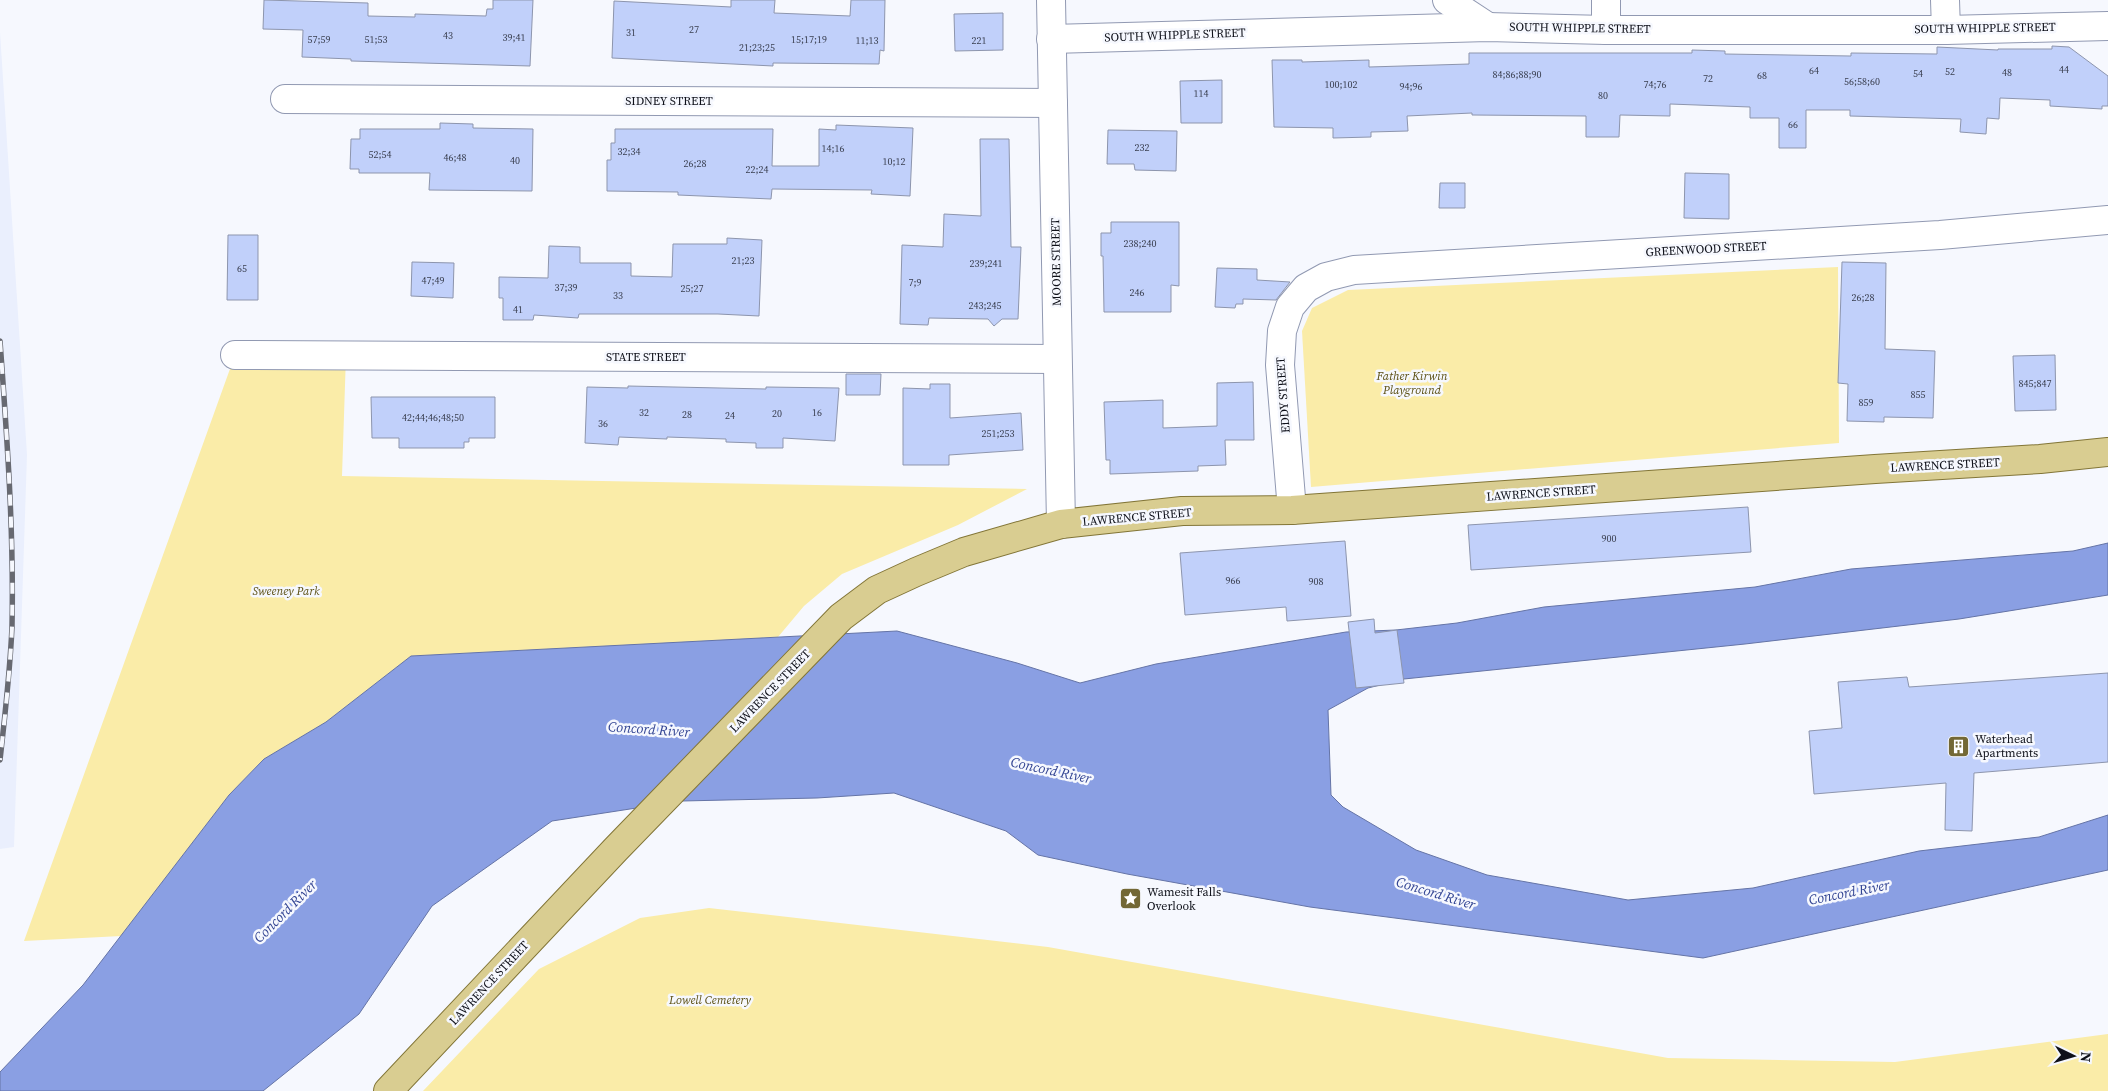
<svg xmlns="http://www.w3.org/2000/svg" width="2108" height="1091" font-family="'Source Serif 4',serif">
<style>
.built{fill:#eaeffd}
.green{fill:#faeca8}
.water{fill:#8a9fe3;stroke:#6574a6}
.building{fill:#c1d0fa;stroke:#8d95ad}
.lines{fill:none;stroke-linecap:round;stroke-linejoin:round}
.minor-casing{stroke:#9199b2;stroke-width:30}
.major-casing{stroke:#827537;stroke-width:30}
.minor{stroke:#fff;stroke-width:28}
.major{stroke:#d9cd91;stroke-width:28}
.rail-casing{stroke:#676971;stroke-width:5.5}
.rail{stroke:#f6f8fe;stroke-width:4;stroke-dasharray:11;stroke-linecap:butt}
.labels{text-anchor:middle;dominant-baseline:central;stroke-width:5;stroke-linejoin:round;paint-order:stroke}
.number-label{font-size:10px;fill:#3b4051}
.street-label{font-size:12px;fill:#0e1019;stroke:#f6f8fe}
.park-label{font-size:12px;font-style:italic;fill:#5c5014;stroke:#f6f8fe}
.poi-label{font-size:12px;fill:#0e1019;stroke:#f6f8fe;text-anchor:start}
.water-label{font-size:14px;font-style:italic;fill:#324493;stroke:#f6f8fe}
</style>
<rect width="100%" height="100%" fill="#f6f8fe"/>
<!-- built -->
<path class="built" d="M 0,32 L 27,455 L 14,847 L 0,849 Z"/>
<!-- green -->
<g class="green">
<path d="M 1838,267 L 1839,443 L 1311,487 L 1302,331 L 1312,308 L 1348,290 Z"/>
<path d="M 235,355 L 346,355 L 342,476 L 1027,489 L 958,525 L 842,574 L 804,606 L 778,637 L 411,656 L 326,722 L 264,759 L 229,795 L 121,936 L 24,941 Z"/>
<path d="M 709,908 L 1048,947 L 1668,1058 L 1895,1062 L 2108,1034 L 2108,1091 L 423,1091 L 539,969 L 640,918 Z"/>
</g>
<!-- water -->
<path class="water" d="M 2108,543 L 2108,595 L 1959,619 L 1745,644 L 1404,679 L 1368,688 L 1328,710 L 1331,795 L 1343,807 L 1416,850 L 1487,875 L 1628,900 L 1753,888 L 1919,851 L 2039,837 L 2108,815 L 2108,870 L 1703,958 L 1310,907 L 1127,874 L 1038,855 L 1006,831 L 894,793 L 817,798 L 682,801 L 552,821 L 432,906 L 359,1014 L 263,1091 L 0,1091 L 0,1072 L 83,985 L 229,795 L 264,759 L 326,722 L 411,656 L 897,631 L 1017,663 L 1080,683 L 1156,664 L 1346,632 L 1396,630 L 1457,623 L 1544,607 L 1755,587 L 1851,569 L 2073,551 Z"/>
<!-- building -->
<g class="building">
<path d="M 264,0 L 368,3 L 368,16 L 415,17 L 415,14 L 486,16 L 487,9 L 493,9 L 493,0 L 533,0 L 530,66 L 351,61 L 351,59 L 302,57 L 303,30 L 263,29 Z"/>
<path d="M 731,0 L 775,0 L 774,13 L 850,16 L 851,0 L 885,0 L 884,51 L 880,50 L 879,64 L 773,63 L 773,66 L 612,58 L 614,1 L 731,7 Z"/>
<path d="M 1003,13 L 1003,50 L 955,51 L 954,14 Z"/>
<path d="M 2052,46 L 2069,47 L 2108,76 L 2108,106 L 2102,106 L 2102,109 L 2050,106 L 2050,100 L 2000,98 L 1999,119 L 1987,118 L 1986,134 L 1960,132 L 1961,119 L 1850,116 L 1850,110 L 1806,110 L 1806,148 L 1779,148 L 1779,118 L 1750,118 L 1750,107 L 1670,104 L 1670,116 L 1620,115 L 1619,137 L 1586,137 L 1586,116 L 1472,115 L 1472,113 L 1407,116 L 1408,131 L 1371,132 L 1371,137 L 1333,138 L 1333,128 L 1274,127 L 1272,60 L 1302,60 L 1302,62 L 1369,60 L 1369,67 L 1469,64 L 1469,53 L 1692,53 L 1692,50 L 1725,51 L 1725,54 L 1851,56 L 1851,53 L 1937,54 L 1937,47 L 1998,50 L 1998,49 L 2052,49 Z"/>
<path d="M 1222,80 L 1222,123 L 1181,123 L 1180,81 Z"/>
<path d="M 440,123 L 473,124 L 473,128 L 533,129 L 532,191 L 429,190 L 430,173 L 359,173 L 359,169 L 350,169 L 351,139 L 360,139 L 360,129 L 440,129 Z"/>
<path d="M 836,125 L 913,128 L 910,196 L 871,194 L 872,190 L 772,189 L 771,199 L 678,195 L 678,192 L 607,191 L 607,160 L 611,160 L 611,143 L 615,143 L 615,129 L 773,129 L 772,166 L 819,166 L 819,129 L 836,130 Z"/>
<path d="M 1108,130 L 1177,131 L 1176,171 L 1135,170 L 1134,164 L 1107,164 Z"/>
<path d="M 980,139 L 1009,139 L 1011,247 L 1021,247 L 1018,319 L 1002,319 L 994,326 L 988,319 L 929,318 L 928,325 L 900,324 L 902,245 L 943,247 L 944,214 L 981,216 Z"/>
<path d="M 1685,173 L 1729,174 L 1729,219 L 1684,218 Z"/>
<path d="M 1440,183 L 1465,183 L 1465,208 L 1439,208 Z"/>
<path d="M 1111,222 L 1179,222 L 1179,286 L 1171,285 L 1171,312 L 1104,312 L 1103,256 L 1101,256 L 1101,233 L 1111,233 Z"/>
<path d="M 228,235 L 258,235 L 258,300 L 227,300 Z"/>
<path d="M 727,238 L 762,240 L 759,316 L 718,314 L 579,314 L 578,318 L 534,315 L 533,320 L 503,320 L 503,298 L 499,298 L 499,277 L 548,278 L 549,246 L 580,247 L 580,263 L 631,263 L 631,276 L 672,277 L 673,244 L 727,244 Z"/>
<path d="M 412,262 L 454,263 L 453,298 L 411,296 Z"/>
<path d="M 1842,262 L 1886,263 L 1885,349 L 1935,351 L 1933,418 L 1884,417 L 1884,422 L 1847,421 L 1848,384 L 1838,383 Z"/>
<path d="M 1217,268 L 1257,269 L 1257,280 L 1290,282 L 1276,300 L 1243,299 L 1243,304 L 1236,304 L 1235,308 L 1215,307 Z"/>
<path d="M 2055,355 L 2056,410 L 2015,411 L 2013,356 Z"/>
<path d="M 846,374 L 881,374 L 880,395 L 846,395 Z"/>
<path d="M 1253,382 L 1254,440 L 1225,440 L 1226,465 L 1198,466 L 1198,471 L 1110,474 L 1110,460 L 1106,460 L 1104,402 L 1163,400 L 1163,428 L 1217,426 L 1217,383 Z"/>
<path d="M 930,384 L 950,384 L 950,418 L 1021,413 L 1023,450 L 949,455 L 949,465 L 903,465 L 903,388 L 930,389 Z"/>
<path d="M 628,386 L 766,389 L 766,387 L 839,388 L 835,441 L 783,438 L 783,448 L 756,448 L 756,443 L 726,442 L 726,439 L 667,437 L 667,439 L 619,437 L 618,445 L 585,443 L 587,387 L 628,388 Z"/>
<path d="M 371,397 L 495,397 L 495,438 L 469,438 L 469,442 L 464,442 L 464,448 L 399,448 L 399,438 L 372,438 Z"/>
<path d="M 1748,507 L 1751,552 L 1471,570 L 1468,525 Z"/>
<path d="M 1345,541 L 1351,616 L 1287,621 L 1286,607 L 1185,615 L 1180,553 Z"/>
<path d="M 1374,619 L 1375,633 L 1397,630 L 1404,683 L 1356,688 L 1348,622 Z"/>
<path d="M 2108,673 L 2108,762 L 1974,773 L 1972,831 L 1945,830 L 1946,783 L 1814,794 L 1809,731 L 1842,728 L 1838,682 L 1907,677 L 1909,687 Z"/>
</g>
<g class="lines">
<defs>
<g id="minor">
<path d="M 1051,0 L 1061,524"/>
<path d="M 1447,0 L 1488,27"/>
<path d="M 1606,0 L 1606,30"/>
<path d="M 1945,0 L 1946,30"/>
<path d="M 1051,39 L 1488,27 L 1606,30 L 1946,30 L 2108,26"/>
<path d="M 285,99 L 1053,103"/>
<path d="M 235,355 L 1057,359"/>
<path d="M 1292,510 L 1280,365 L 1282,331 L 1290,307 L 1306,288 L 1326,277 L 1354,270 L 1940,235 L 2108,220"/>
</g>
<path id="major" d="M 388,1091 L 616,849 L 841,617 L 877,590 L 916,572 L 964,552 L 1061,524 L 1182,511 L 1292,510 L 1875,469 L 2040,459 L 2108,452"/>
</defs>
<!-- minor casing -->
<use href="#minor" class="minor-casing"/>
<!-- major casing -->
<use href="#major" class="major-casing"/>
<!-- minor -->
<use href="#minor" class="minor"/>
<!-- major -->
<use href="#major" class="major"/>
<defs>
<path id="rail" d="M 0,341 C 7,437 14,532 12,627 C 10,672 5,716 0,760"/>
</defs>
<!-- rail casing -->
<use href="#rail" class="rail-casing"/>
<!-- rail -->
<use href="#rail" class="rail"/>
</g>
<!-- icons -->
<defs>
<symbol id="building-square" viewBox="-11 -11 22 22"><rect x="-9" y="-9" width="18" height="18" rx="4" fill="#736835" stroke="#f6f8fe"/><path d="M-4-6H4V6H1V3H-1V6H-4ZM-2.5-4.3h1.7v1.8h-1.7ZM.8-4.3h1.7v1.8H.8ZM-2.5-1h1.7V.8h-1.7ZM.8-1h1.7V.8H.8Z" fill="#fff"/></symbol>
<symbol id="sight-square" viewBox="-11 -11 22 22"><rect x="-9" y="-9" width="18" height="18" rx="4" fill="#736835" stroke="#f6f8fe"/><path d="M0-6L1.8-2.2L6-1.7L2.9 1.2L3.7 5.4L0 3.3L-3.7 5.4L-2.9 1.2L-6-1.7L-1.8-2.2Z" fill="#fff"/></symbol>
</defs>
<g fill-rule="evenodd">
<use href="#building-square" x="1946" y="734" width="25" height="25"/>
<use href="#sight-square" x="1118" y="886" width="25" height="25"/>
</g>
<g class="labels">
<!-- number labels -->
<g class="number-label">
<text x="694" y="29">27</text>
<text x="631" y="32">31</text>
<text x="448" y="35">43</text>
<text x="514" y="37">39;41</text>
<text x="319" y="39">57;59</text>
<text x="376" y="39">51;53</text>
<text x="809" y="39">15;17;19</text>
<text x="867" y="40">11;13</text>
<text x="979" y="40">221</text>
<text x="757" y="47">21;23;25</text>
<text x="2064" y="69">44</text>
<text x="1814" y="70">64</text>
<text x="1950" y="71">52</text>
<text x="2007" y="72">48</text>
<text x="1918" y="73">54</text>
<text x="1517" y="74">84;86;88;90</text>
<text x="1762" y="75">68</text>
<text x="1708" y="78">72</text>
<text x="1862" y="81">56;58;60</text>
<text x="1341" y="84">100;102</text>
<text x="1655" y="84">74;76</text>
<text x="1411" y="86">94;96</text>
<text x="1201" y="93">114</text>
<text x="1603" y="95">80</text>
<text x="1793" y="124">66</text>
<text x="1142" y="147">232</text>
<text x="833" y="148">14;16</text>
<text x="629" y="151">32;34</text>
<text x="380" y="154">52;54</text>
<text x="455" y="157">46;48</text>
<text x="515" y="160">40</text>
<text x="894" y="161">10;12</text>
<text x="695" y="163">26;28</text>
<text x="757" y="169">22;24</text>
<text x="1140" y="243">238;240</text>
<text x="743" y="260">21;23</text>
<text x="986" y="263">239;241</text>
<text x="242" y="268">65</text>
<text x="433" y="280">47;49</text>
<text x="915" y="282">7;9</text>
<text x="566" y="287">37;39</text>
<text x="692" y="288">25;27</text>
<text x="1137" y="292">246</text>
<text x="618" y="295">33</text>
<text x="1863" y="297">26;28</text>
<text x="985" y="305">243;245</text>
<text x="518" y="309">41</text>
<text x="2035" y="383">845;847</text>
<text x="1918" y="394">855</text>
<text x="1866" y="402">859</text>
<text x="644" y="412">32</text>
<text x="817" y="412">16</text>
<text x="777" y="413">20</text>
<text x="687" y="414">28</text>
<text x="730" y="415">24</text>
<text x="433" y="417">42;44;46;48;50</text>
<text x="603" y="423">36</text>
<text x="998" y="433">251;253</text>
<text x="1609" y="538">900</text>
<text x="1233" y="580">966</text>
<text x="1316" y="581">908</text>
</g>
<!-- street labels -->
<g class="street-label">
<text transform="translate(1580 28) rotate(1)">SOUTH WHIPPLE STREET</text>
<text transform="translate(1985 28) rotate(-1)">SOUTH WHIPPLE STREET</text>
<text transform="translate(1175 35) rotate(-2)">SOUTH WHIPPLE STREET</text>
<text x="669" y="101">SIDNEY STREET</text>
<text transform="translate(1706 249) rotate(-3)">GREENWOOD STREET</text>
<text transform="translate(1056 262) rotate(-91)">MOORE STREET</text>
<text x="646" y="357">STATE STREET</text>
<text transform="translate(1283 395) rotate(-94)">EDDY STREET</text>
<text transform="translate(1945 465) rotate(-3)">LAWRENCE STREET</text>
<text transform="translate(1541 493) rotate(-4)">LAWRENCE STREET</text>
<text transform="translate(1137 517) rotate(-5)">LAWRENCE STREET</text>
<text transform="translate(770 691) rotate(-46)">LAWRENCE STREET</text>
<text transform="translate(489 983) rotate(-47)">LAWRENCE STREET</text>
</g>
<!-- park labels -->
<g class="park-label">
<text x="1412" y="376">Father Kirwin<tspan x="1412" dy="14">Playground</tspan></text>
<text x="286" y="591">Sweeney Park</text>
<text x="710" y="1000">Lowell Cemetery</text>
</g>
<!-- poi labels -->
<g class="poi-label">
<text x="1975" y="739">Waterhead<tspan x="1975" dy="14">Apartments</tspan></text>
<text x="1147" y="892">Wamesit Falls<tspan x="1147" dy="14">Overlook</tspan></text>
</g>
<!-- water labels -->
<g class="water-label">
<text transform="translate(649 729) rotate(4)">Concord River</text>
<text transform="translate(1051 770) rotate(12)">Concord River</text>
<text transform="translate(1849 892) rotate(-11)">Concord River</text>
<text transform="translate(1436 893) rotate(17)">Concord River</text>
<text transform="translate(285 911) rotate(-45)">Concord River</text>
</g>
</g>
<!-- north arrow -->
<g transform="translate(2073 1056) rotate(95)" stroke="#f6f8fe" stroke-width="4" paint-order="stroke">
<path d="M0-4L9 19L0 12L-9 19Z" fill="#0e1019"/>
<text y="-8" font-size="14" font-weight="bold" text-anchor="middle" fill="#0e1019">N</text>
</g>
</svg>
